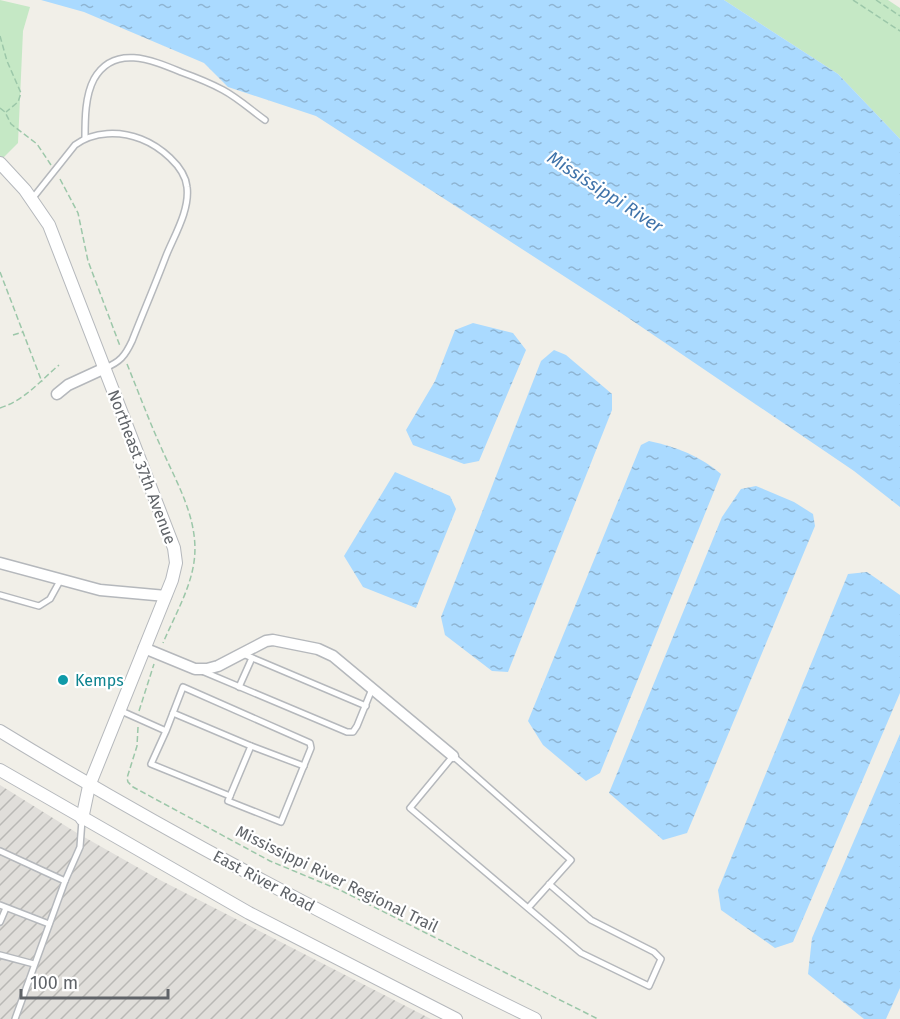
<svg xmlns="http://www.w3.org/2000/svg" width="900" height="1019" font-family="'Fira Sans',sans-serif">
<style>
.industrial{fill:url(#industrial-furrows)}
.green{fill:#c5e8c5}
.water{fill:url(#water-ripples)}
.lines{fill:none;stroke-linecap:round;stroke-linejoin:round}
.service-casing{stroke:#b5b8bc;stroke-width:8}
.minor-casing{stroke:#b5b8bc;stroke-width:13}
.tertiary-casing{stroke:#b5b8bc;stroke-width:14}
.path{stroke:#9cc7a9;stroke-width:1.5;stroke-dasharray:6 3;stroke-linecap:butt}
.service{stroke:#fff;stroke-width:5}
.minor{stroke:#fff;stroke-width:10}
.tertiary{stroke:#fff;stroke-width:12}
.culture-dot{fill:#0f9aa8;stroke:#fff;stroke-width:2}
.labels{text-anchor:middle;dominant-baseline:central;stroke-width:4.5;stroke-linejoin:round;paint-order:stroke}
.street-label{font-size:16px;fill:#5f6368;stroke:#fff}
.culture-label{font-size:16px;fill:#0d838f;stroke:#fff;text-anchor:start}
.water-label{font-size:18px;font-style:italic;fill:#4174aa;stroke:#fff}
</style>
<defs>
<pattern id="industrial-furrows" width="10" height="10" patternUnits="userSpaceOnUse" patternTransform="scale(1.5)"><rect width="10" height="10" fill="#e0deda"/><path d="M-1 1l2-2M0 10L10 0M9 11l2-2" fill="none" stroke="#b9b8b5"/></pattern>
<pattern id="water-ripples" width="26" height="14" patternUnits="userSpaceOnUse" patternTransform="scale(1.5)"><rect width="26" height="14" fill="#aadaff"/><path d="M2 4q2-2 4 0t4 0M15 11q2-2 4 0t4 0" fill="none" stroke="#8eb4d2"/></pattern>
</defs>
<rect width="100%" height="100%" fill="#f1efe8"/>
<!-- industrial -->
<path class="industrial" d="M 0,785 L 77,833 L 160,880 L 431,1019 L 0,1019 Z"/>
<!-- green -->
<g class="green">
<path d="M 0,0 L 30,7 L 23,31 L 18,143 L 0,161 Z"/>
<path d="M 724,0 L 888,0 L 900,8 L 900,139 L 838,74 Z"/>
</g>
<!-- water -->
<g class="water">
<path d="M 41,0 L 724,0 L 838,74 L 900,139 L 900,507 L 854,471 L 621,313 L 316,116 L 228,87 L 204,63 L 84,12 Z"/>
<path d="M 473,323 L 513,333 L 526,350 L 479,461 L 464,464 L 413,445 L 406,430 L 435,381 L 455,330 Z"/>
<path d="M 554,350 L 566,355 L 612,394 L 612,410 L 508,672 L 492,671 L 445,635 L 441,617 L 541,361 Z"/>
<path d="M 649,441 C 675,446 702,457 721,474 L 600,773 L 586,781 L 543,745 L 528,721 L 641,445 Z"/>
<path d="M 395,472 L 450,496 L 456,509 L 416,608 L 363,587 L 344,556 Z"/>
<path d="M 756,486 L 794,502 L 813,514 L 815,526 L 687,833 L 663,840 L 609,793 L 722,517 L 741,489 Z"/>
<path d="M 867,572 L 900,595 L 900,693 L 793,942 L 775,948 L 721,910 L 718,890 L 848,574 Z"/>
<path d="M 900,734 L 900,988 L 886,1019 L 864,1019 L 808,974 L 812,938 Z"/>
</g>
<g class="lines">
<defs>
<g id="service">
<path d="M 85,138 C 85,119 85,96 94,79 C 114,44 152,60 181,72 C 195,77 210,83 223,90 C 238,98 251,110 265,120"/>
<path d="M 32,199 L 75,145 C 94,131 120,131 141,139 C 159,146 185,166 187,187 C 190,210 174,236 166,256 C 155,285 143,313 132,341 C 125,356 120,362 105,368"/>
<path d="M 0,595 L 39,606 L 50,599 L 61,579"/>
<path d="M 243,654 L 366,706"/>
<path d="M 202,671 L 347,732 L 353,732 L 357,726 L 372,689"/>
<path d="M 239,687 L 252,658"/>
<path d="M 119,710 L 166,731 L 183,687 L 310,743 L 311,748 L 281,822 L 228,801 L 230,796 L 151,764 L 166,731"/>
<path d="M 173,713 L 251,746 L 230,796"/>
<path d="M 251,746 L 304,766"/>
<path d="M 0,851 L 65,881"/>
<path d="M 0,905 L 49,924"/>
<path d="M 528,908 L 571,860 L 453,756 L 410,808 L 581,953 L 649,986 L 661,959 L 654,952 L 591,920 L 549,884"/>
<path d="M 0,922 L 6,908"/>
<path d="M 0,955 L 34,964"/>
<path d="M 15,1019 L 65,881 L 80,847 L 82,820"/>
</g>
<g id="minor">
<path d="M 57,394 L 68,385 L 105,368"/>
<path d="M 0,563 L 100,590 L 166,596"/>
<path d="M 144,648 L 195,669 L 207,669 L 218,666 L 266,641 L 273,640 L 318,649 L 333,656 L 453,756"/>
</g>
<g id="tertiary">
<path d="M 0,163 L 25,190 L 49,225 L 174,548 L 176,563 L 172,580 L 89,786 L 82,819"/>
<path d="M 0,731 C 173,837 353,930 535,1019"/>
<path d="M 0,770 L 249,913 L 456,1019"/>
</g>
</defs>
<!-- service casing -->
<use href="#service" class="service-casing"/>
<!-- minor casing -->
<use href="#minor" class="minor-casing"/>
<!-- tertiary casing -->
<use href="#tertiary" class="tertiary-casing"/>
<!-- path -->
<g class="path">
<path d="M 853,0 L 900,31"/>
<path d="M 876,0 L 900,16"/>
<path d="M 0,36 L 7,61 L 21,93 L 18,102 L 6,112"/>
<path d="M 0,108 L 5,112 L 11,124 L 37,144 L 51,165"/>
<path d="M 60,179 L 78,213 L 88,261 L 120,346"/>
<path d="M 0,272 L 42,382"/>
<path d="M 13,335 L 23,332"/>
<path d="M 127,364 C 138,391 148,418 160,445 C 176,482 200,520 194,562 C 190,590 174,617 163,643"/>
<path d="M 0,408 C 25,400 40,381 59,365"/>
<path d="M 139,711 L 154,664"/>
<path d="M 138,727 L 137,746 L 127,778 L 128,782 L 133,787 L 270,861 L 342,891 L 598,1019"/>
</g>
<!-- service -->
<use href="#service" class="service"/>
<!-- minor -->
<use href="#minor" class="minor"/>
<!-- tertiary -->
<use href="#tertiary" class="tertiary"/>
</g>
<!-- markers -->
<circle class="culture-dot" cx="63" cy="680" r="6"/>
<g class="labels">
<!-- street labels -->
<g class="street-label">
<text transform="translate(142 467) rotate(69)">Northeast 37th Avenue</text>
<text transform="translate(337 879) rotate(26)">Mississippi River Regional Trail</text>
<text transform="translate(264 881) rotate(28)">East River Road</text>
</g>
<!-- culture labels -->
<g class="culture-label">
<text x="75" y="680">Kemps</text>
</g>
<!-- water labels -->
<g class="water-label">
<text transform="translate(605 192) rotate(33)">Mississippi River</text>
</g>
</g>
<!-- scale -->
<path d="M21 989v9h147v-9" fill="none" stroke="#5f6368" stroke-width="3"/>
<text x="30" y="989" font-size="18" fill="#5f6368" stroke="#ffffff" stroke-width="4.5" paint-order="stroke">100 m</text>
</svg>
